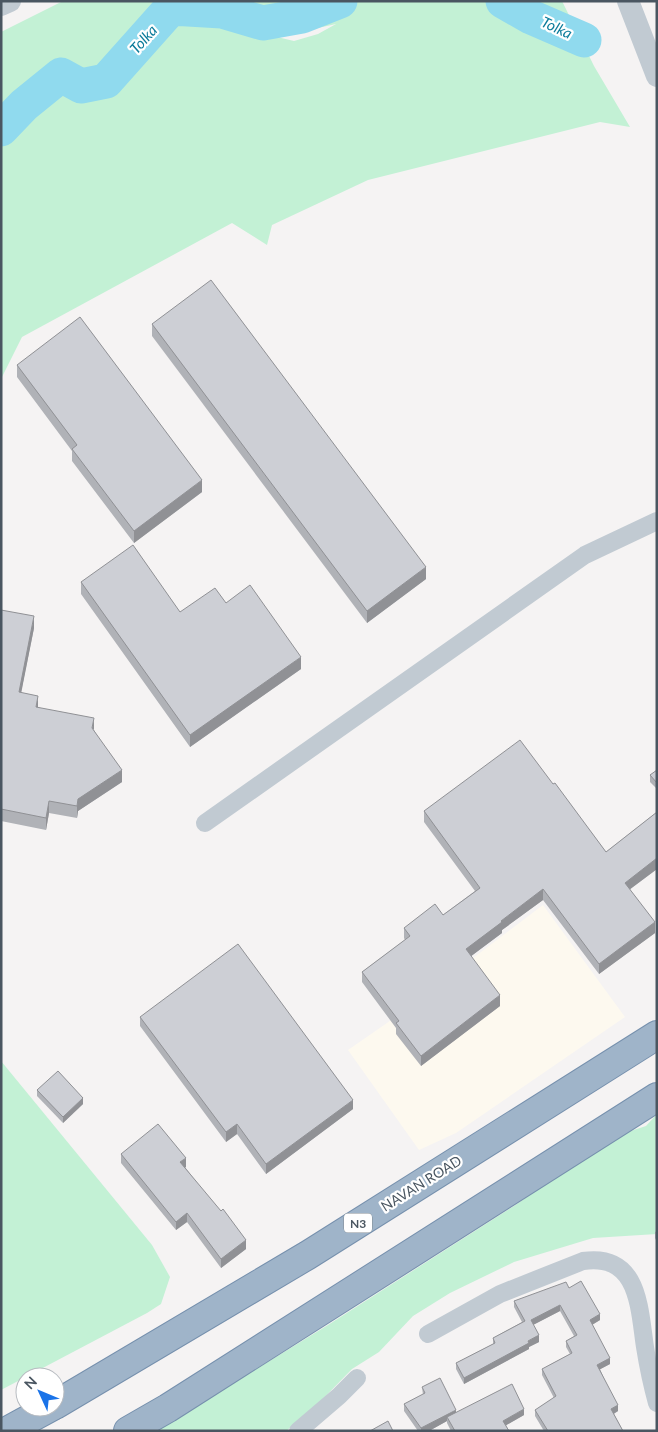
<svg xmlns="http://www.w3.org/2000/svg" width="658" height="1432" font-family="Lato,sans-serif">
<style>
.commercial{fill:#fdf9ef}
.green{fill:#c3f1d5;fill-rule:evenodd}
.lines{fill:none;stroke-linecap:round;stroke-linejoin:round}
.river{stroke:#90daee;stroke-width:35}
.trunk-casing{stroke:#7690ad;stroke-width:30}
.minor{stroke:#c1cad2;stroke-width:18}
.tertiary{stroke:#c1cad2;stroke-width:22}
.trunk{stroke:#9fb4c9;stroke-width:28}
.wall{fill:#b0b2b7}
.shaded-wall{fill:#909195}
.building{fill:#cdcfd5;stroke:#909195}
.labels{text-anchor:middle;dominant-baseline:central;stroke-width:4.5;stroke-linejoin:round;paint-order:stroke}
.shield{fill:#fff;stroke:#808990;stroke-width:1}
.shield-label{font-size:12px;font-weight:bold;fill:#4a5661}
.street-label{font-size:14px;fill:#4a5661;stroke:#fff}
.water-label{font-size:15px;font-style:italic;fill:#0c7c9b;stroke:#fff}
</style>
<rect width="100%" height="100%" fill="#f5f3f3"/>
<!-- commercial -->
<path class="commercial" d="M 543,905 L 625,1017 L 456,1133 L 419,1150 L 348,1050 L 387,1023 Z"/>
<!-- green -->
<g class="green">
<path d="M 63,1 L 562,1 L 594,66 L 630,127 L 600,122 L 368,180 L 272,225 L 267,245 L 232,223 L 22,337 L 1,379 L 1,32 ZM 336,24 L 318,34 L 294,41 L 277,37 Z"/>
<path d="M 1,1061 L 152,1245 L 170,1277 L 161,1304 L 147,1313 L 1,1390 Z"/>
<path d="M 657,1114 L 657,1234 L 593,1238 L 514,1262 L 450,1293 L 413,1316 L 379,1352 L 352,1369 L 313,1409 L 286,1431 L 156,1431 L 328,1325 L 514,1206 L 615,1136 L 646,1126 Z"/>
</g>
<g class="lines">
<!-- river -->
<g class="river">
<path d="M 503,1 L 531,17 L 584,40"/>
<path d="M 1,129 L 24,105 L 61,75 L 81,86 L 106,81 L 171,8 L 222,11 L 263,23 L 302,16 L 340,1"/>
</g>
<defs>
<g id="trunk">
<path d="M 55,1405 L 308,1255 L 657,1035"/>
<path d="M 7,1431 L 51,1407"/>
<path d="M 128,1431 L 168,1408 L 657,1097"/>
</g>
</defs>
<!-- trunk casing -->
<use href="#trunk" class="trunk-casing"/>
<!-- minor -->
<g class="minor">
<path d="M 205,823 L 585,555 L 657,521"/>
<path d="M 428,1334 L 500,1294 L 583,1261 C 639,1253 639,1307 645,1347 C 648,1366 652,1385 657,1403"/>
<path d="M 298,1431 L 339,1396 L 357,1378"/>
</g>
<!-- tertiary -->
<g class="tertiary">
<path d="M 628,1 L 657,76"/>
<path d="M 1,5 L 10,1"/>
</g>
<!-- trunk -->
<use href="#trunk" class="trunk"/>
</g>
<!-- wall -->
<g class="wall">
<path d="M 152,324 L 426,579 L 367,623 L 152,336 Z"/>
<path d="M 17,365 L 202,492 L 134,543 L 72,461 L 72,451 L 17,377 Z"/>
<path d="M 81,582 L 180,612 L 226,603 L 301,669 L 190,747 L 81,594 Z"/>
<path d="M 1,610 L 34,628 L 21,692 L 38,707 L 94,730 L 122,782 L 78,811 L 77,818 L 49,813 L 46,830 L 1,821 Z"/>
<path d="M 657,770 L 657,789 L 650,782 L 650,775 Z"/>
<path d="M 553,784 L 606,852 L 657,812 L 657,869 L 630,889 L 655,933 L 599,974 L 543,900 L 502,930 L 502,933 L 471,956 L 500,1006 L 421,1066 L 396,1034 L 396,1028 L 362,982 L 362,972 L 405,940 L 404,938 L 404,928 L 443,915 L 475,891 L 424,822 L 424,811 Z"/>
<path d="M 140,1017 L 353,1109 L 266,1174 L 237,1134 L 226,1142 L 140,1026 Z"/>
<path d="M 37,1090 L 83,1104 L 63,1123 L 37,1096 Z"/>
<path d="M 121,1154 L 186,1167 L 185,1167 L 246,1249 L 221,1268 L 187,1222 L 176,1230 L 121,1163 Z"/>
<path d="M 657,1231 L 657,1242 L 655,1238 L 655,1232 Z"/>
<path d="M 569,1288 L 600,1320 L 592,1325 L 610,1364 L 600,1369 L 618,1411 L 614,1414 L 623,1431 L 544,1431 L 535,1416 L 535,1410 L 554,1398 L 542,1375 L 542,1369 L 570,1354 L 566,1347 L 566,1341 L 574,1336 L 560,1311 L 533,1325 L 539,1342 L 529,1347 L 529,1349 L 464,1384 L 456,1369 L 456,1363 L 493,1344 L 493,1338 L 522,1322 L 514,1307 L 514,1301 Z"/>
<path d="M 422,1387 L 456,1412 L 524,1415 L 506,1425 L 509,1431 L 451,1431 L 447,1423 L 447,1421 L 429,1431 L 418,1431 L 404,1411 L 404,1404 L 423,1395 Z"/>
</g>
<!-- shaded-wall -->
<g class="shaded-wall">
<path d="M 202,480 L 202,492 L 134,543 L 134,531 Z"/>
<path d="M 426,567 L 426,579 L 367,623 L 367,611 Z"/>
<path d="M 34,616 L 34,628 L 19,704 L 19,692 Z"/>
<path d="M 301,657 L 301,669 L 190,747 L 190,735 Z"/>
<path d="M 38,696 L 38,708 L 36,707 Z"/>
<path d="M 94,718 L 94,730 L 92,728 Z"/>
<path d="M 122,770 L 122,782 L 78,811 L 77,818 L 77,806 L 78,799 Z"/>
<path d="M 49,801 L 49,813 L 46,830 L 46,818 Z"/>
<path d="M 657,858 L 657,869 L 625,893 L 625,883 Z"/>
<path d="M 543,889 L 543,900 L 502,930 L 502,933 L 466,960 L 466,949 L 501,921 Z"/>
<path d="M 655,922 L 655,933 L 599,974 L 599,964 Z"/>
<path d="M 500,995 L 500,1006 L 421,1066 L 421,1056 Z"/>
<path d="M 83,1098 L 83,1104 L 63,1123 L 63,1117 Z"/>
<path d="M 353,1100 L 353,1109 L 266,1174 L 266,1164 Z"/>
<path d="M 237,1124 L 237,1134 L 226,1142 L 226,1132 Z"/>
<path d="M 186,1158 L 186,1167 L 180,1171 L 180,1162 Z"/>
<path d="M 187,1213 L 187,1222 L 176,1230 L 176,1222 Z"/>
<path d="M 246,1240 L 246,1249 L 221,1268 L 221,1259 Z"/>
<path d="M 560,1305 L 560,1311 L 531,1326 L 531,1320 Z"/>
<path d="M 600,1314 L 600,1320 L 590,1326 L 590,1320 Z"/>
<path d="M 539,1335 L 539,1342 L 529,1347 L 529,1349 L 464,1384 L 464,1378 Z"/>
<path d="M 610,1358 L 610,1364 L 597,1371 L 597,1365 Z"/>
<path d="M 618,1405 L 618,1411 L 611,1415 L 611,1409 Z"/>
<path d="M 524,1409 L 524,1415 L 503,1427 L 503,1421 Z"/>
<path d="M 456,1410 L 456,1417 L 447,1417 L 447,1421 L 429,1431 L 421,1431 L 421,1428 Z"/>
</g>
<!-- building -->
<g class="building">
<path d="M 211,280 L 426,567 L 367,611 L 152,324 Z"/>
<path d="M 80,317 L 202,480 L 134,531 L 72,449 L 77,445 L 17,365 Z"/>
<path d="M 133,545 L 180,612 L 215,588 L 226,603 L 250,585 L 301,657 L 190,735 L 81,582 Z"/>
<path d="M 1,610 L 34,616 L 19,692 L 38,696 L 36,707 L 94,718 L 92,728 L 122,770 L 78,799 L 77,806 L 49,801 L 46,818 L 1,809 Z"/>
<path d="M 520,740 L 553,784 L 555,783 L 606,852 L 657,812 L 657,858 L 625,883 L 655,922 L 599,964 L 543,889 L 501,921 L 502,922 L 466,949 L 500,995 L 421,1056 L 396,1023 L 399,1021 L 362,972 L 410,936 L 404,928 L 435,904 L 443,915 L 480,888 L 424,811 Z"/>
<path d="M 657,770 L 657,783 L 650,775 Z"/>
<path d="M 238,944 L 353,1100 L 266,1164 L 237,1124 L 226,1132 L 140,1017 Z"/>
<path d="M 58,1071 L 83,1098 L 63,1117 L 37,1090 Z"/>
<path d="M 158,1124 L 186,1158 L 180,1162 L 221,1211 L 223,1209 L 246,1240 L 221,1259 L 187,1213 L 176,1222 L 121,1154 Z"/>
<path d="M 581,1281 L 600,1314 L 590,1320 L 610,1358 L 597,1365 L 618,1405 L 611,1409 L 623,1431 L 548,1431 L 535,1410 L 556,1396 L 542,1369 L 572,1353 L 566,1341 L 577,1335 L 560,1305 L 531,1320 L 539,1335 L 528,1341 L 529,1343 L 464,1378 L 456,1363 L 495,1343 L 493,1338 L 525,1321 L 514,1301 L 566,1282 L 569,1288 Z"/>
<path d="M 440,1378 L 456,1410 L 421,1428 L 404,1404 L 425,1393 L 422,1387 Z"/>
<path d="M 512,1384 L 524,1409 L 503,1421 L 509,1431 L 455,1431 L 447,1417 Z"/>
<path d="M 388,1421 L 393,1431 L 370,1431 Z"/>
</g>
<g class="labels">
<!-- shield labels -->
<rect class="shield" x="344" y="1213.5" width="28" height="19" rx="4"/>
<g class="shield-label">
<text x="358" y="1223">N3</text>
</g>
<!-- street labels -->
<g class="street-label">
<text transform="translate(421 1183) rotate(-32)">NAVAN ROAD</text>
</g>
<!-- water labels -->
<g class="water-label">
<text transform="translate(557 27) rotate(25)">Tolka</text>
<text transform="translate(143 39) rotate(-48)">Tolka</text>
</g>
</g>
<!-- border -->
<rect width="658" height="1432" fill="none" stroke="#4a5661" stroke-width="5"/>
<!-- north arrow -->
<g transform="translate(40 1392) rotate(314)"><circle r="24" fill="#ffffff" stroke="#b7bbc0"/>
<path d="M0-4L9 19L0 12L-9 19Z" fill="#1a73e8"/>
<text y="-8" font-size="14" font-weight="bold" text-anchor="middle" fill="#4a5661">N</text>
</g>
</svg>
